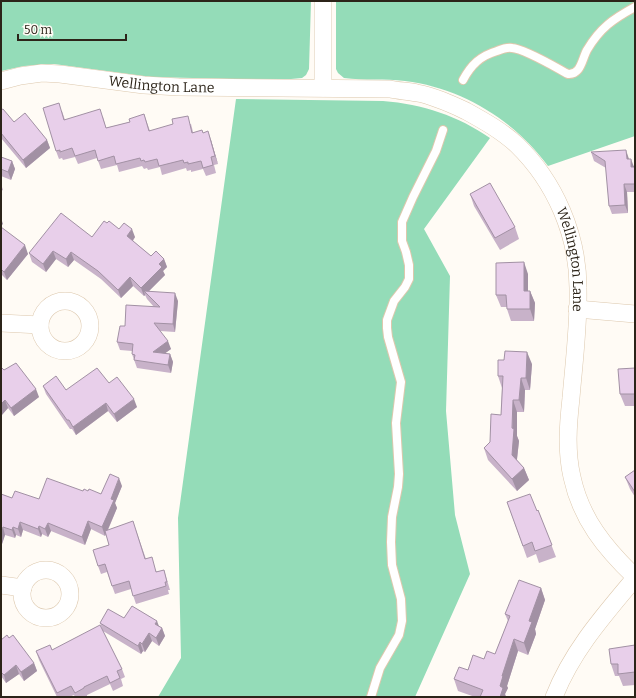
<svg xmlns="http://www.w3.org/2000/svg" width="636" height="698" font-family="Bitter,serif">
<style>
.green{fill:#94dcb8}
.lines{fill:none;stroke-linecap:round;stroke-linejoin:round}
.service-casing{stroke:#ddc8ad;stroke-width:10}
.minor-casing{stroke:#ddc8ad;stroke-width:18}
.service{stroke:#fff;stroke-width:8}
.minor{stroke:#fff;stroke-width:17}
.wall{fill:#c8b2c9}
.shaded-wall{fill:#a291a4}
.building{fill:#e8cfea;stroke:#a291a4}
.labels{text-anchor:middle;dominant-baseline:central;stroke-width:3.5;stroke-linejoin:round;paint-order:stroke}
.street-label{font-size:14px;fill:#2c2419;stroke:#fffbf5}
</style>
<rect width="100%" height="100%" fill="#fffbf5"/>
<!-- green -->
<g class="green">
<path d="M 1,1 L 311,1 L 309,69 L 306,75 L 302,78 L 280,80 L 151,77 L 54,64 L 24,66 L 1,71 Z"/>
<path d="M 336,1 L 635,1 L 635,136 L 548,166 C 514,120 462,88 405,81 C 385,78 364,81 344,78 L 338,73 L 336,69 Z"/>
<path d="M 236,99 L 383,101 C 423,104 458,116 490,138 L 424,229 L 450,276 L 446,411 L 455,515 L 470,574 L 415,697 L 158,697 L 181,658 L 178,518 Z"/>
</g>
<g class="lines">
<defs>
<g id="service">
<path d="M 463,80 C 471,65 480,56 497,51 C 502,49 507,47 512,48 C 525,49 555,67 568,74 C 581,75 582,59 587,50 C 600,28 613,19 635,7"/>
<path d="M 371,697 L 380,668 L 399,635 L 402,621 L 401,599 L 392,565 L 391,542 L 392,517 L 398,487 L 399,474 L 396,423 L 401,382 L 388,337 L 387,328 L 387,320 L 394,301 L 405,287 L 409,279 L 409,265 L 406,252 L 402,241 L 402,222 L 413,197 L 436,151 L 443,130"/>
</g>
<g id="minor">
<path id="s1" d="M 1,81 L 20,76 L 42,73 L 60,74 L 144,85 L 179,87 L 390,89 C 399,91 408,91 417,93 C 434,96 451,104 466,111 C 484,121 502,131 517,145 C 555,182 578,235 578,288 C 579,324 574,362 571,398 C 568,425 566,451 572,477 C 581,519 605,548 635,577"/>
<path d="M 323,88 L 323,1"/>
<circle cx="65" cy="326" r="25"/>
<path d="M 577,309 L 635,314"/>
<path d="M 1,323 L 40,325"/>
<circle cx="46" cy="594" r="24"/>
<path d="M 1,585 L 23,588"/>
<path d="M 554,697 C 572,651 604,615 635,578"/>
</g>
</defs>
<!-- service casing -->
<use href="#service" class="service-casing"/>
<!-- minor casing -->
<use href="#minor" class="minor-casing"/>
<!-- service -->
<use href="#service" class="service"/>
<!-- minor -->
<use href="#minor" class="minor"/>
</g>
<!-- wall -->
<g class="wall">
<path d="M 1,110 L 14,122 L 47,140 L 50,148 L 26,168 L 1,138 Z"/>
<path d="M 62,111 L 65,120 L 103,117 L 106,128 L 130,122 L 144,114 L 150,131 L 191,124 L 193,132 L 203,133 L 211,140 L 218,164 L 214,165 L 216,173 L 206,176 L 203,169 L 191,172 L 191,170 L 187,171 L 186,168 L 162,175 L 160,167 L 148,170 L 147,168 L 144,169 L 142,166 L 119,172 L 117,165 L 101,169 L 97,158 L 78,164 L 75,157 L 63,160 L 62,158 L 59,159 L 56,151 Z"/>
<path d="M 591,152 L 629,159 L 634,167 L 635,167 L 635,192 L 627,192 L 628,213 L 612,214 L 609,206 L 606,168 L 594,161 Z"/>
<path d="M 1,157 L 12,161 L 15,169 L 11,180 L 1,176 Z"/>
<path d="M 1,184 L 3,190 L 1,191 Z"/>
<path d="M 470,194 L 515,227 L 519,239 L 500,250 L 474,206 Z"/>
<path d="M 107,223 L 135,237 L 133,241 L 151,256 L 164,259 L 167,267 L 163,271 L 165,275 L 149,291 L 178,301 L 175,332 L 160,331 L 171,349 L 165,353 L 170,354 L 173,362 L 171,373 L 137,368 L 132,354 L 132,351 L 120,350 L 117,342 L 125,326 L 154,307 L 147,299 L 145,295 L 144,296 L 133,286 L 121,298 L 101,279 L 74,260 L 68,267 L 56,259 L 46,272 L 32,262 L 29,253 L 92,237 Z"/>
<path d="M 1,227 L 28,254 L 7,280 L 2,275 L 1,276 Z"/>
<path d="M 528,274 L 528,291 L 530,291 L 535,303 L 534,321 L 511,321 L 507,309 L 507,307 L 501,307 L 496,295 Z"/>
<path d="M 532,364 L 530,390 L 525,390 L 524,412 L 517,412 L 517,436 L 519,441 L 517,460 L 524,468 L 529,480 L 517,491 L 488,460 L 484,448 L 490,442 L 501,415 L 502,388 L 498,376 Z"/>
<path d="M 1,367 L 4,370 L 39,397 L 14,416 L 8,408 L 1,416 Z"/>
<path d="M 635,368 L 635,406 L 625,406 L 620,394 Z"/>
<path d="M 109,383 L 137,407 L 117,422 L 108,411 L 76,435 L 72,429 L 70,429 L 46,394 L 43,386 L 66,390 Z"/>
<path d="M 635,470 L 635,497 L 630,489 L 625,477 Z"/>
<path d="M 122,486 L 115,503 L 117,508 L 108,530 L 136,530 L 146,559 L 157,572 L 164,570 L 170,590 L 168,590 L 169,594 L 136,604 L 131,589 L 115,594 L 107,572 L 101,574 L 98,566 L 109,545 L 106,534 L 105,536 L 91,529 L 85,545 L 51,531 L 48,537 L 42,534 L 41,537 L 23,530 L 21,537 L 16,535 L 15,538 L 5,535 L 1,547 L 1,494 L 12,498 L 39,499 L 88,491 L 101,494 Z"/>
<path d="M 507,502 L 537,511 L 538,510 L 556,557 L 539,563 L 536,554 L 527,558 Z"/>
<path d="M 541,588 L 545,600 L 535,629 L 536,634 L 528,655 L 518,651 L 507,686 L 508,688 L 505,694 L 506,697 L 475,697 L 458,691 L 454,679 L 484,659 L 495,654 L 508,621 L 505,614 Z"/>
<path d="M 124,618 L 159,626 L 162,628 L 165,636 L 159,646 L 152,641 L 145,652 L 143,651 L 141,654 L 103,631 L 122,669 L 125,677 L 121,679 L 123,686 L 113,691 L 110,684 L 87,695 L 87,697 L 75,697 L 74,695 L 69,697 L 57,697 L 39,660 L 36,651 L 52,650 L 102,629 L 100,623 Z"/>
<path d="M 9,638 L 34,663 L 37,671 L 24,681 L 19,674 L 6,683 L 1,676 L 1,640 Z"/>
<path d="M 635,645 L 635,685 L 623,686 L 619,676 L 615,676 L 611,664 Z"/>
</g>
<!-- shaded-wall -->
<g class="shaded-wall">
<path d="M 208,131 L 211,140 L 218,164 L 215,156 Z"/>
<path d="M 47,140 L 50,148 L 26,168 L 23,160 Z"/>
<path d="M 626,150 L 629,159 L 627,159 Z"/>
<path d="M 631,159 L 634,167 L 634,176 L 631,167 Z"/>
<path d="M 12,161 L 15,169 L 11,180 L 8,172 Z"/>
<path d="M 624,184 L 627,192 L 628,213 L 625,205 Z"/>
<path d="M 1,218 L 3,224 L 1,226 Z"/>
<path d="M 132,229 L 135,237 L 130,244 L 127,236 Z"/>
<path d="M 25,245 L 28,254 L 7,280 L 4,272 Z"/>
<path d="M 53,251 L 56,259 L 46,272 L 43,264 Z"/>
<path d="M 71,252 L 74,260 L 68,267 L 66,259 Z"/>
<path d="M 164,259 L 167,267 L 163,271 L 165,275 L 146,294 L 144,291 L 145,295 L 144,296 L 141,288 L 159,264 Z"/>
<path d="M 524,262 L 528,274 L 528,303 L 524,291 Z"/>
<path d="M 130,277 L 133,286 L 121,298 L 118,290 Z"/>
<path d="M 530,291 L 535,303 L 534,321 L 530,309 Z"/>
<path d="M 175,293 L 178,301 L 175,332 L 173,324 Z"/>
<path d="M 168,341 L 171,349 L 156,360 L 153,352 Z"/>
<path d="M 527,352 L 532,364 L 530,390 L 526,378 Z"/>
<path d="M 170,354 L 173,362 L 171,373 L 168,365 Z"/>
<path d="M 521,378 L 525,390 L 524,412 L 519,400 Z"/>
<path d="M 36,389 L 39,397 L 14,416 L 11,408 Z"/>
<path d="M 134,399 L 137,407 L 117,422 L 114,414 Z"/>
<path d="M 5,400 L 8,408 L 1,416 L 1,404 Z"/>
<path d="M 513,400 L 517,412 L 517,436 L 519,441 L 516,467 L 512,455 Z"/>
<path d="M 106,403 L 108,411 L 76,435 L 73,427 Z"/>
<path d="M 524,468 L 529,480 L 517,491 L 512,479 Z"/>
<path d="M 119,478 L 122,486 L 115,503 L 117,508 L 105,536 L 102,527 L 111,499 Z"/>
<path d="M 88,521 L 91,529 L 85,545 L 82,537 Z"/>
<path d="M 20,522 L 23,530 L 21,537 L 18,529 Z"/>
<path d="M 48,523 L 51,531 L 48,537 L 45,529 Z"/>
<path d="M 39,526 L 42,534 L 41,537 L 38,529 Z"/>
<path d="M 3,527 L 5,535 L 1,547 L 1,531 Z"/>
<path d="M 13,527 L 16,535 L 15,538 L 12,530 Z"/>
<path d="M 541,588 L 545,600 L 535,629 L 536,634 L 528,655 L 524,643 L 529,621 Z"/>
<path d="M 157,621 L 160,629 L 155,624 Z"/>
<path d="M 162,628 L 165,636 L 159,646 L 156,638 Z"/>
<path d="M 149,633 L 152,641 L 145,652 L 142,644 Z"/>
<path d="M 514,639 L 518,651 L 507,686 L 508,688 L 505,694 L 506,697 L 500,697 L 500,686 L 502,676 Z"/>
<path d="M 140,642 L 143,651 L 141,654 L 138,646 Z"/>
<path d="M 34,663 L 37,671 L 24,681 L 21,672 Z"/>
<path d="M 16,665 L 19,674 L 6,683 L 4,675 Z"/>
</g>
<!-- building -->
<g class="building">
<path d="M 59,103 L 64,120 L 100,109 L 106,128 L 130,122 L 129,119 L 144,114 L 149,131 L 173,124 L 172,119 L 188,116 L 192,133 L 202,130 L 203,133 L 208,131 L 215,156 L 211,157 L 213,165 L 203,168 L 201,161 L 188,164 L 188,162 L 184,163 L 183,160 L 159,166 L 157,159 L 145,162 L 144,160 L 141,161 L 140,158 L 116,164 L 114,156 L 98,161 L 95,150 L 75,156 L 72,148 L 60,152 L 60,150 L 56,151 L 43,108 Z"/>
<path d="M 3,109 L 14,122 L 25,113 L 47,140 L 23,160 L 1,133 L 1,110 Z"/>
<path d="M 626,150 L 627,159 L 631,159 L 631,167 L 635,167 L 635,184 L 624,184 L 625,205 L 609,206 L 605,161 L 591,152 Z"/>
<path d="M 1,157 L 12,161 L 8,172 L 1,169 Z"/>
<path d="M 490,183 L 515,227 L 495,238 L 470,194 Z"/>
<path d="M 61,213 L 92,237 L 104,221 L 107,223 L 109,221 L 119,229 L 124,223 L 132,229 L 127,236 L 151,256 L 156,251 L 164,259 L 159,264 L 162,267 L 141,288 L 130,277 L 118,290 L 98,271 L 71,252 L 66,259 L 53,251 L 43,264 L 29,253 Z"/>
<path d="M 1,227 L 25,245 L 4,272 L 1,269 Z"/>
<path d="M 524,262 L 524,291 L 530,291 L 530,309 L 507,309 L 506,295 L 496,295 L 496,263 Z"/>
<path d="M 144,291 L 175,293 L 173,324 L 154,323 L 168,341 L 153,352 L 170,354 L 168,365 L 134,360 L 135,355 L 132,354 L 133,344 L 117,342 L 120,326 L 125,326 L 126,305 L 160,307 Z"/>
<path d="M 505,351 L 527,352 L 526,378 L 521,378 L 519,400 L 513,400 L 512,428 L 514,429 L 512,455 L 524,468 L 512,479 L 484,448 L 490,442 L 491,414 L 501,415 L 503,376 L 498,376 L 498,360 L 504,360 Z"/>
<path d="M 16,363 L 36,389 L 11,408 L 5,400 L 1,404 L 1,367 L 4,370 Z"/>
<path d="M 97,368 L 109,383 L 117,377 L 134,399 L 114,414 L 106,403 L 73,427 L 69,420 L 67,420 L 43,386 L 56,376 L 66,390 Z"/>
<path d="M 635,368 L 635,394 L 620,394 L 618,369 Z"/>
<path d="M 635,470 L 635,492 L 625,477 Z"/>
<path d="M 110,474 L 119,478 L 111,499 L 114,500 L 102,527 L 88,521 L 82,537 L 48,523 L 45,529 L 39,526 L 38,529 L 20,522 L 18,529 L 13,527 L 12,530 L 3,527 L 1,531 L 1,494 L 12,498 L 15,491 L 39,499 L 47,478 L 83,491 L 84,489 L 88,491 L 89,489 L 101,494 Z"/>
<path d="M 530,494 L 537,511 L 538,510 L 552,545 L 535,551 L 532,542 L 523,546 L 507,502 Z"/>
<path d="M 133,521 L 145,559 L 152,557 L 156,572 L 164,570 L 167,582 L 165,582 L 166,586 L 133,596 L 129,581 L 112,586 L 105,564 L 98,566 L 93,550 L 109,545 L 105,531 Z"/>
<path d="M 519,580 L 541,588 L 529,621 L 532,622 L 524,643 L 514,639 L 502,676 L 503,676 L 500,686 L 503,688 L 500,697 L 480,697 L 483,690 L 454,679 L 459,667 L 468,670 L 473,655 L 484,659 L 487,651 L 495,654 L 510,616 L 505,614 Z"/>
<path d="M 132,606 L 157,621 L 155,624 L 162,628 L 156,638 L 149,633 L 142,644 L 140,642 L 138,646 L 100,623 L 108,609 L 124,618 Z"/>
<path d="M 100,625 L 122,669 L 117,671 L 120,678 L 110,683 L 107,676 L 84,687 L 84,688 L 75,693 L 71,686 L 57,693 L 36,651 L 50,645 L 52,650 Z"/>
<path d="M 7,635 L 9,638 L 13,635 L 34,663 L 21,672 L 16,665 L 4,675 L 1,672 L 1,640 Z"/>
<path d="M 635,645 L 635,672 L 618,674 L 618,664 L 611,664 L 609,649 Z"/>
</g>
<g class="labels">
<!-- street labels -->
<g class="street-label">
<text stroke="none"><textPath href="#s1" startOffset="162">Wellington Lane</textPath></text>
<text stroke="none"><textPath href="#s1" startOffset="662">Wellington Lane</textPath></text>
</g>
</g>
<!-- border -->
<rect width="636" height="698" fill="none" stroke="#2c2419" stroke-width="4"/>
<!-- scale -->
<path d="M18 34v6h108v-6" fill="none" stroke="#2c2419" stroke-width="2"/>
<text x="24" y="34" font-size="12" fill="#2c2419" stroke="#fffbf5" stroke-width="3" paint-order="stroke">50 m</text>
</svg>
